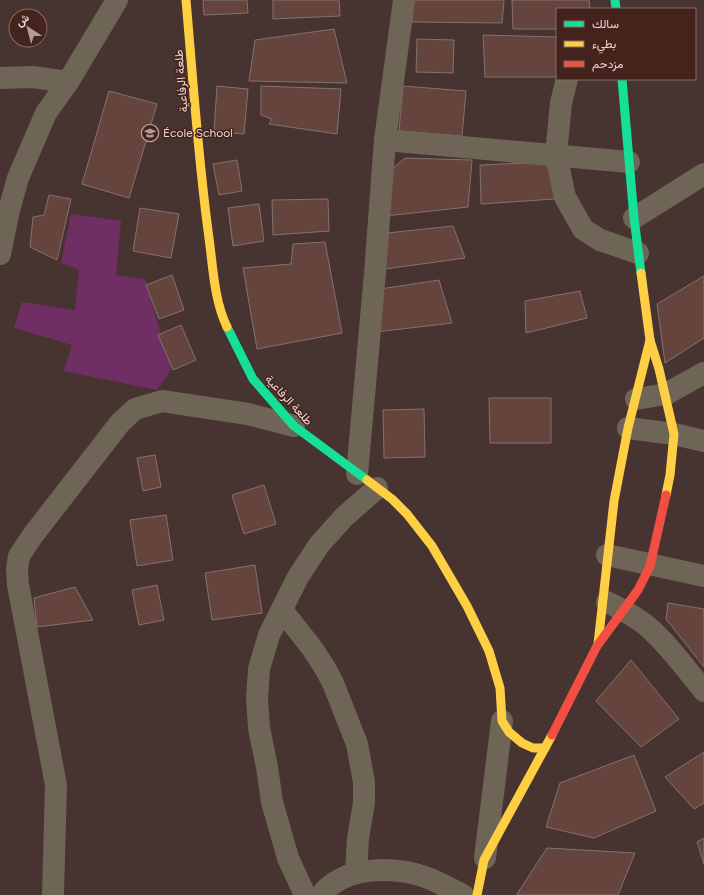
<svg xmlns="http://www.w3.org/2000/svg" width="704" height="895" font-family="Figtree,Vazirmatn,sans-serif">
<style>
.green{fill:#6f2e64}
.building{fill:#66443e;stroke:#82726f}
.lines{fill:none;stroke-linecap:round;stroke-linejoin:round}
.street{stroke:#6e6556;stroke-width:22}
.fast{stroke:#16e098;stroke-width:9}
.slow{stroke:#ffcf43;stroke-width:9}
.jam{stroke:#f24e42;stroke-width:9}
.labels{text-anchor:middle;dominant-baseline:central;stroke-width:3;stroke-linejoin:round;paint-order:stroke}
.street-label{font-size:12px;fill:#ebd4cf;stroke:#44231d}
.poi-label{font-size:12px;fill:#ebd4cf;stroke:#44231d;text-anchor:start}
</style>
<rect width="100%" height="100%" fill="#473430"/>
<!-- green -->
<path class="green" d="M 71,214 L 121,221 L 116,275 L 145,279 L 171,370 L 157,390 L 64,371 L 72,345 L 14,328 L 22,302 L 75,310 L 79,270 L 61,263 Z"/>
<!-- building -->
<g class="building">
<path d="M 203,0 L 247,0 L 248,13 L 204,15 Z"/>
<path d="M 273,0 L 339,0 L 340,16 L 273,19 Z"/>
<path d="M 413,0 L 504,0 L 502,23 L 412,22 Z"/>
<path d="M 512,0 L 589,0 L 590,9 L 557,9 L 557,29 L 513,29 Z"/>
<path d="M 334,29 L 347,83 L 249,81 L 255,40 Z"/>
<path d="M 483,35 L 557,37 L 557,77 L 485,77 Z"/>
<path d="M 417,39 L 454,40 L 453,73 L 416,72 Z"/>
<path d="M 217,86 L 248,89 L 244,134 L 214,132 Z"/>
<path d="M 261,86 L 341,89 L 337,134 L 269,124 L 272,119 L 261,115 Z"/>
<path d="M 403,86 L 466,91 L 462,136 L 399,131 Z"/>
<path d="M 109,91 L 157,104 L 129,198 L 82,184 Z"/>
<path d="M 405,158 L 472,160 L 468,207 L 385,216 L 382,178 Z"/>
<path d="M 237,160 L 242,191 L 219,195 L 213,164 Z"/>
<path d="M 547,162 L 555,199 L 481,204 L 480,165 Z"/>
<path d="M 49,195 L 71,199 L 57,260 L 30,247 L 33,217 L 44,215 Z"/>
<path d="M 328,199 L 329,231 L 273,235 L 272,200 Z"/>
<path d="M 259,204 L 264,241 L 233,246 L 228,208 Z"/>
<path d="M 140,208 L 179,214 L 171,258 L 133,251 Z"/>
<path d="M 453,226 L 465,258 L 385,269 L 378,234 Z"/>
<path d="M 325,242 L 342,333 L 257,349 L 243,268 L 291,264 L 293,244 Z"/>
<path d="M 172,275 L 184,310 L 159,319 L 146,285 Z"/>
<path d="M 704,276 L 704,338 L 665,363 L 657,304 Z"/>
<path d="M 439,280 L 452,323 L 376,332 L 380,289 Z"/>
<path d="M 580,291 L 587,318 L 526,333 L 525,301 Z"/>
<path d="M 181,325 L 196,360 L 173,370 L 158,335 Z"/>
<path d="M 489,398 L 551,398 L 551,443 L 490,443 Z"/>
<path d="M 424,409 L 425,457 L 384,458 L 383,410 Z"/>
<path d="M 155,455 L 161,487 L 143,491 L 137,458 Z"/>
<path d="M 264,485 L 276,524 L 244,534 L 232,495 Z"/>
<path d="M 166,515 L 173,560 L 137,566 L 130,520 Z"/>
<path d="M 255,565 L 262,613 L 212,620 L 205,573 Z"/>
<path d="M 157,585 L 164,620 L 139,625 L 132,590 Z"/>
<path d="M 75,587 L 93,620 L 37,627 L 34,598 Z"/>
<path d="M 668,603 L 704,609 L 704,667 L 666,619 Z"/>
<path d="M 631,660 L 679,719 L 641,747 L 596,701 Z"/>
<path d="M 704,752 L 704,803 L 694,809 L 665,777 Z"/>
<path d="M 634,755 L 656,811 L 594,838 L 546,827 L 560,783 Z"/>
<path d="M 704,838 L 704,864 L 697,842 Z"/>
<path d="M 547,848 L 635,853 L 618,895 L 518,895 L 517,894 Z"/>
</g>
<g class="lines">
<!-- street -->
<g class="street">
<path d="M 0,78 L 33,77 L 68,82 L 46,113 L 18,178 L 9,210 L 0,254"/>
<path d="M 567,79 L 561,103 L 556,155 L 565,197 L 583,229 L 600,240 L 638,253"/>
<path d="M 68,82 L 117,0"/>
<path d="M 385,140 L 629,162"/>
<path d="M 634,218 L 704,174"/>
<path d="M 636,399 L 666,394 L 704,373"/>
<path d="M 628,428 L 674,434 L 704,441"/>
<path d="M 357,474 L 375,273 L 385,140 L 404,0"/>
<path d="M 607,555 L 704,576"/>
<path d="M 607,602 C 621,609 635,616 647,626 C 669,645 686,669 704,691"/>
<path d="M 282,610 L 312,648 L 325,668 L 333,683 L 357,744 L 364,782 L 364,803 L 358,838 L 356,873"/>
<path d="M 485,858 L 502,721"/>
<path d="M 53,895 L 56,785 L 18,585 L 17,569 L 19,556 L 33,535 L 120,423 L 135,409 L 162,401 L 248,414 L 294,426"/>
<path d="M 305,895 L 288,858 L 272,802 L 267,767 L 259,728 L 257,698 L 259,669 L 269,635 L 298,577 L 319,545 L 344,517 L 377,488"/>
<path d="M 321,895 C 341,870 377,867 406,872 C 426,875 445,886 463,895"/>
</g>
<!-- fast -->
<g class="fast">
<path d="M 615,0 L 616,9"/>
<path d="M 622,79 L 634,218 L 641,273"/>
<path d="M 227,327 L 253,379 L 294,426 L 367,480"/>
</g>
<!-- slow -->
<g class="slow">
<path d="M 186,0 C 193,79 198,159 209,238 C 213,267 214,300 227,327"/>
<path d="M 641,273 L 650,340 L 659,369 L 674,434 L 670,475 L 666,495"/>
<path d="M 367,480 L 392,499 L 407,514 L 432,546 L 467,606 L 489,651 L 500,688 L 502,721 L 509,732 L 522,743 L 533,748 L 545,748"/>
<path d="M 598,644 L 614,501 L 628,428 L 650,340"/>
<path d="M 477,895 L 484,860 L 552,735"/>
</g>
<!-- jam -->
<path class="jam" d="M 552,735 L 597,646 L 638,590 L 650,566 L 666,495"/>
</g>
<!-- icons -->
<defs>
<symbol id="school-ring" viewBox="-11 -11 22 22"><circle r="9.5" fill="#44231d" stroke="#b29c97" stroke-width="1.5"/><path d="M0-5L7-2L0 1L-7-2ZM-4 1L0 2.5L4 1V4Q0 6-4 4Z" fill="#b29c97"/></symbol>
</defs>
<g fill-rule="evenodd">
<use href="#school-ring" x="140" y="123" width="20" height="20"/>
</g>
<g class="labels">
<!-- street labels -->
<g class="street-label">
<text transform="translate(181 81) rotate(-95)">طلعة الرفاعية</text>
<text transform="translate(289 400) rotate(47)">طلعة الرفاعية</text>
</g>
<!-- poi labels -->
<g class="poi-label">
<text x="163" y="133">École School</text>
</g>
</g>
<!-- legend -->
<rect x="556" y="8" width="140" height="72" fill="#44231d" stroke="#876a64"/>
<rect x="564" y="21" width="20" height="6" fill="#16e098" stroke="#876a64"/>
<text x="592" y="28" font-size="12" fill="#ebd4cf">سالك</text>
<rect x="564" y="41" width="20" height="6" fill="#ffcf43" stroke="#876a64"/>
<text x="592" y="48" font-size="12" fill="#ebd4cf">بطيء</text>
<rect x="564" y="61" width="20" height="6" fill="#f24e42" stroke="#876a64"/>
<text x="592" y="68" font-size="12" fill="#ebd4cf">مزدحم</text>
<!-- north arrow -->
<g transform="translate(28 28) rotate(324)"><circle r="19" fill="#44231d" stroke="#876a64"/>
<path d="M0-3L7 15L0 10L-7 15Z" fill="#b29c97"/>
<text y="-6" font-size="11" font-weight="bold" text-anchor="middle" fill="#ebd4cf">ش</text>
</g>
</svg>
